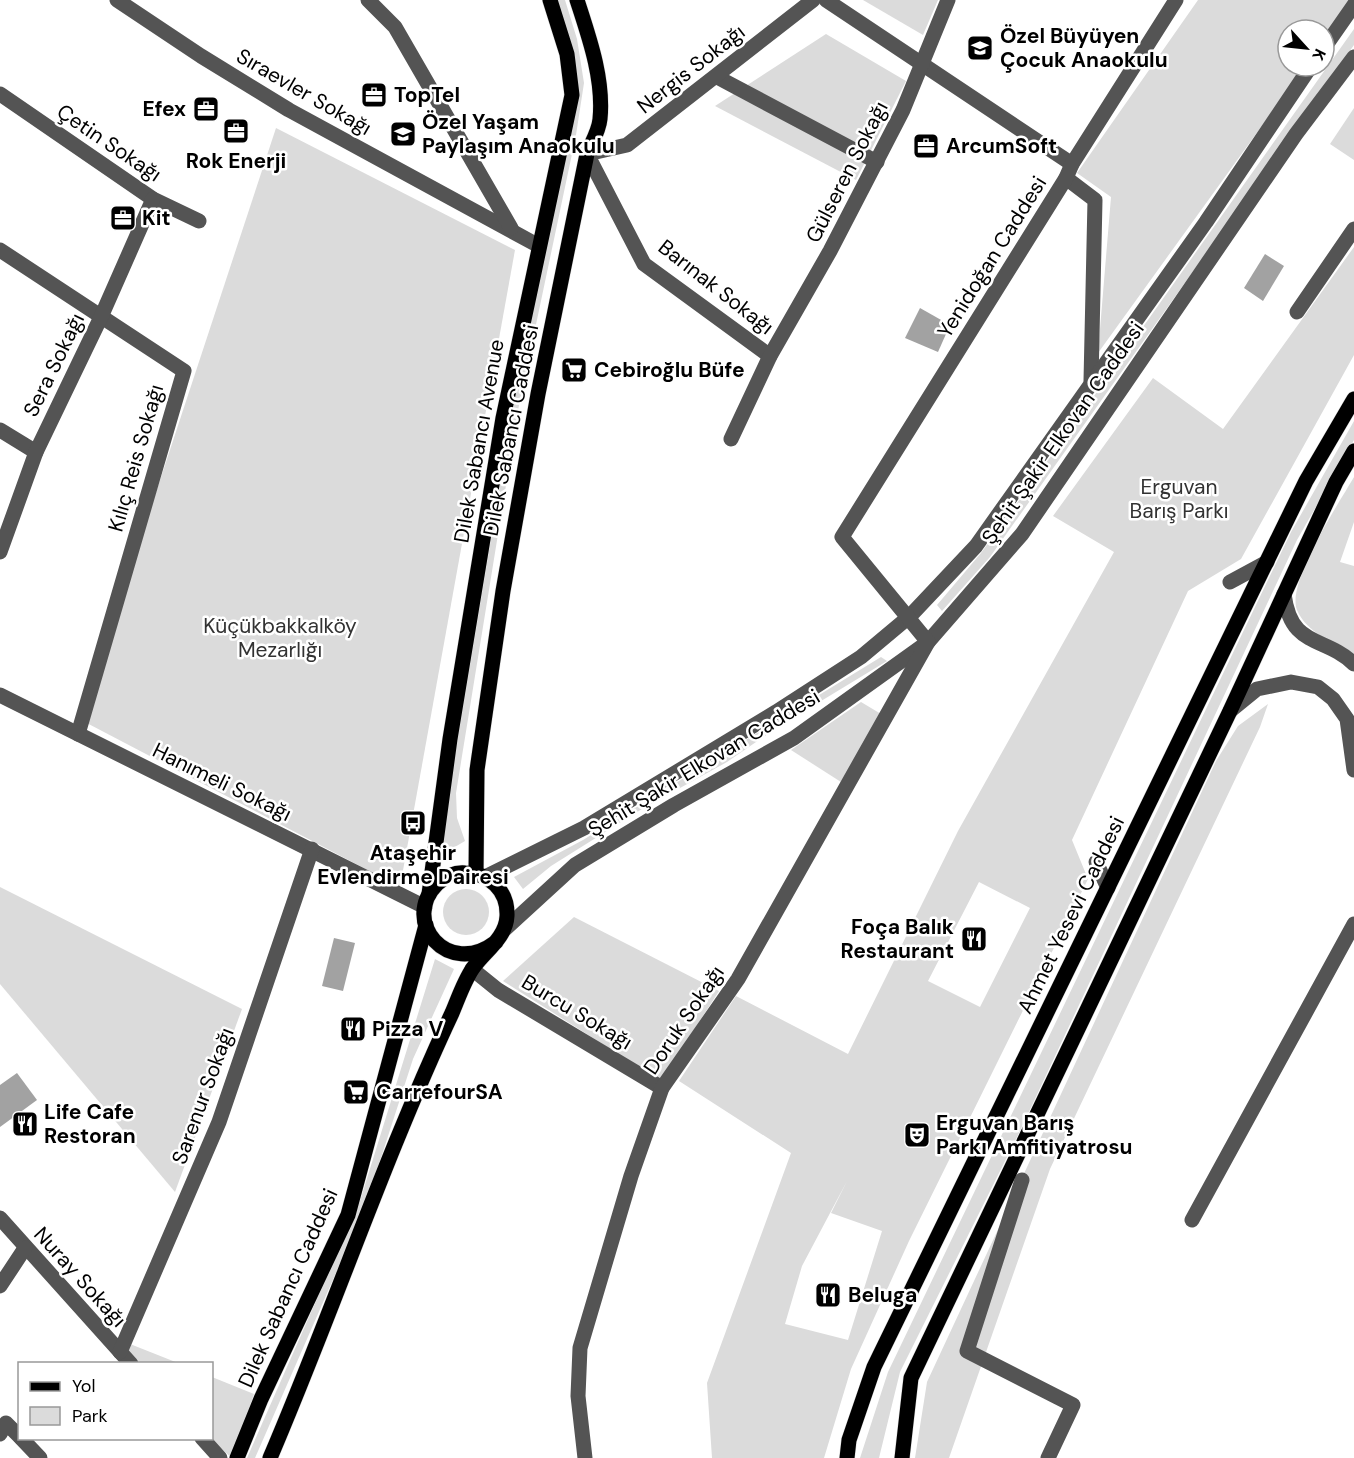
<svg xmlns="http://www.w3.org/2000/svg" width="1354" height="1458" font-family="'DM Sans',sans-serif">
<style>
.green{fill:#dbdbdb;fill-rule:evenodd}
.water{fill:#a2a2a2}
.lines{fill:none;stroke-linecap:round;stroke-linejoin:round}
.major-casing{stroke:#dbdbdb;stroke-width:16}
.minor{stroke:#545454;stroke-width:15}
.major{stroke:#000;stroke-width:15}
.labels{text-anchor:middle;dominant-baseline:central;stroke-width:5;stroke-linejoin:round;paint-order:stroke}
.poi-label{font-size:21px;font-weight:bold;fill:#000;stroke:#fff;text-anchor:start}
.street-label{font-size:21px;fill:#000;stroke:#fff}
.park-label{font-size:21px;fill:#323232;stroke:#fff}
</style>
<rect width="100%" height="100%" fill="#fff"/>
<!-- green -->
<g class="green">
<path d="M 556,0 L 565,0 L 577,39 L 584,83 L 576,135 L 519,405 L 456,793 L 457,818 L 465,841 L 438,857 L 513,407 L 569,138 Z"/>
<path d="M 863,0 L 938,0 L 923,35 Z"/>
<path d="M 1198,0 L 1353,0 L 1324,40 L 1324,30 L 1288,30 L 1288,66 L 1305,66 L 1098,353 L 1111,197 L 1077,173 Z"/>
<path d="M 1354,29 L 1354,45 L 990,557 L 942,611 L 937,605 L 981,553 L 1087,406 Z"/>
<path d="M 826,34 L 906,81 L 856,180 L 715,106 Z"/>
<path d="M 1354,108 L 1354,160 L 1330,144 Z"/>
<path d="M 276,128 L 515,250 L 400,887 L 81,720 Z"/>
<path d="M 1354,247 L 1354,355 L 1241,559 L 1188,591 L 1072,840 L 1088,879 L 909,1241 L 851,1369 L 824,1458 L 712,1458 L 707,1383 L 791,1153 L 679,1081 L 736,996 L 848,1054 L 958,831 L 1114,552 L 1053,516 L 1153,378 L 1223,429 ZM 979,882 L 1030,908 L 980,1007 L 928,981 ZM 847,1181 L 831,1213 L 882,1231 L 848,1340 L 785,1324 L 802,1266 Z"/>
<path d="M 1354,421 L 1354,440 L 1297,540 L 1019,1133 L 900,1372 L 879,1458 L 860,1458 L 888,1372 L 1291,532 Z"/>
<path d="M 1354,477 L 1354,522 L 1340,562 L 1354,566 L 1354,655 C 1335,644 1306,632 1297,610 C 1286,583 1339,503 1354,477 Z"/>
<path d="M 881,657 L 887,661 L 775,729 L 727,762 L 642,809 L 551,866 L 523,889 L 514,877 L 583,840 Z"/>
<path d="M 861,702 L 881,714 L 841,782 L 791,750 Z"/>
<path d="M 1268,704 L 1260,727 L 1050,1169 L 949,1458 L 915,1458 L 927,1382 L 1216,761 L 1238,726 Z"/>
<path d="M 0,887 L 242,1009 L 175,1192 L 0,984 Z"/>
<circle cx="466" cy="912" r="23"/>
<path d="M 574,917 L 719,991 L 661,1081 L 503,981 Z"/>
<path d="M 435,959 L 454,969 L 413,1059 L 366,1204 L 255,1458 L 247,1458 L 360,1201 Z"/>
<path d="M 125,1342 L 178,1363 L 132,1363 Z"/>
<path d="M 212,1377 L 254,1394 L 232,1458 L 210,1439 Z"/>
</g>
<!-- water -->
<g class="water">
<path d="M 1265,254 L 1284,266 L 1263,301 L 1244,288 Z"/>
<path d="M 920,308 L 950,325 L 938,352 L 905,338 Z"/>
<path d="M 334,938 L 355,943 L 343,991 L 322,986 Z"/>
<path d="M 17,1073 L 37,1100 L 0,1127 L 0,1085 Z"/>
</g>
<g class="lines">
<defs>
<g id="major">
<path d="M 476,874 L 477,770 L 503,591 L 538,394 L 587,154 C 591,144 599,131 600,119 C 604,79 589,37 577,0"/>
<path d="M 429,894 L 450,739 L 503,418 L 572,95 L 567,54 L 550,0"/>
<path d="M 237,1458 L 261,1399 L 348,1215 L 426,925"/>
<path d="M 270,1458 C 333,1311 384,1158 452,1013 C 458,999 464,981 473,968 C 485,951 506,938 507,916 C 508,890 489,873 465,873 C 455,872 444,877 437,884 C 400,921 448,979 496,942"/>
<path d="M 847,1458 L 849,1440 L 874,1367 L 1306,481 L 1354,399"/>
<path d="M 902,1458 L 911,1378 L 1230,711 L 1336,482 L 1354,451"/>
</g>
</defs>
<!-- major casing -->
<use href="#major" class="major-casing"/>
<!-- minor -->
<g class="minor">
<path d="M 117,0 L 201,56 L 289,110 L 539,246"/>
<path d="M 368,0 L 395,27 L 511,228"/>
<path d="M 826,0 L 1072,164"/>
<path d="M 1324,48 L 1354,5"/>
<path d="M 717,77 L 877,162"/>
<path d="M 0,94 L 153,199 L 199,221"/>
<path d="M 1066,178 L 1095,200 L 1091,381"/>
<path d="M 0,250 L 184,371 L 78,734"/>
<path d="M 1297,312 L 1354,229"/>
<path d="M 770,356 L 644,264 L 587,154 L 627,145 L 813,0"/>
<path d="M 0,430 L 36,452"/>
<path d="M 731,439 L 770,356 L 830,251 L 903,110 L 948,0"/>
<path d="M 0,552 L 36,452 L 101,317 L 153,199"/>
<path d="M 1230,582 L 1267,562"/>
<path d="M 1284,594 C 1291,649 1324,635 1354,664"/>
<path d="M 0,695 L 425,907"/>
<path d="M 1230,711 L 1257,689 L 1291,682 L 1318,687 L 1333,699 L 1347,719 L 1354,770"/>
<path d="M 1096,862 L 1108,888"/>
<path d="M 487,876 L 584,828 L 776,712 L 861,657 L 910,616 L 976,546 L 1206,222 L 1311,66"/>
<path d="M 504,930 L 575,865 L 674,805 L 794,738 L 928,642 L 1022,534 L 1296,134 L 1354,57"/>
<path d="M 472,969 L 498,990 L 662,1088"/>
<path d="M 1022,1180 L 967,1351 L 1073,1405 L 1048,1458"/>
<path d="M 0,1218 L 131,1364"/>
<path d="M 1192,1220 L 1354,924"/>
<path d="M 0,1286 L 25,1248"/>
<path d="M 120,1352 L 219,1122 L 312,849"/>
<path d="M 0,1434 L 6,1423 L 20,1437"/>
<path d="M 21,1438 L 40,1458"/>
<path d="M 202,1438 L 220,1458"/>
<path d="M 585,1458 L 578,1396 L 580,1348 L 631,1176 L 662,1088 L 738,979 L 928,642 L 842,537 L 1066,178 L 1072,164 L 1176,0"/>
</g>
<!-- major -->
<use href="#major" class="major"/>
</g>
<!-- icons -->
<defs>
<symbol id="school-square" viewBox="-11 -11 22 22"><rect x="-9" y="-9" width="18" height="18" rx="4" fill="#000" stroke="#fff"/><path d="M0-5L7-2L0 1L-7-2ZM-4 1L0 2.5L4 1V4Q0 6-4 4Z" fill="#fff"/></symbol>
<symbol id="office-square" viewBox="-11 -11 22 22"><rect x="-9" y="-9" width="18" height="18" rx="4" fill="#000" stroke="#fff"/><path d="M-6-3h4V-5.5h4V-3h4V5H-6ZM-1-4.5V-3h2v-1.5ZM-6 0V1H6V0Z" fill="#fff"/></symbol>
<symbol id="supermarket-square" viewBox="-11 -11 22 22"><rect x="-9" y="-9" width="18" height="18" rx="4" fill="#000" stroke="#fff"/><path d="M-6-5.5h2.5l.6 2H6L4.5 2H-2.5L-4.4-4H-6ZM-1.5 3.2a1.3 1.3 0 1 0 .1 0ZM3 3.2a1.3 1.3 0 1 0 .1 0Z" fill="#fff"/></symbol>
<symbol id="bus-square" viewBox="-11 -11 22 22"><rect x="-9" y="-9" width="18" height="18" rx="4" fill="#000" stroke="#fff"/><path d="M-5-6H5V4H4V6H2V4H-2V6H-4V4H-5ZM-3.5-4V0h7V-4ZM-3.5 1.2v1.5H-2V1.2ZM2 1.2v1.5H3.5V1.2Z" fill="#fff"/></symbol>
<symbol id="restaurant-square" viewBox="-11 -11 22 22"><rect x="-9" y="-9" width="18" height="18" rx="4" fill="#000" stroke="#fff"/><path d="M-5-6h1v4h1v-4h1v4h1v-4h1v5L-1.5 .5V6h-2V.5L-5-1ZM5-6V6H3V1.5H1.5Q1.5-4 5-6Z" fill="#fff"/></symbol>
<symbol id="theatre-square" viewBox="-11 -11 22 22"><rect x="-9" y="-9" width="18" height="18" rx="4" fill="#000" stroke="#fff"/><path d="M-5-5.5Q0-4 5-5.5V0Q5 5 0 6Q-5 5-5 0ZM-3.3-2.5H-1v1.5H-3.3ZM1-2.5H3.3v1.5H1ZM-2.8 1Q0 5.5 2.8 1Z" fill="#fff"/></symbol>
</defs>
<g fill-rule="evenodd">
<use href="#school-square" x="965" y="33" width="30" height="30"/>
<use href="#office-square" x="359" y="80" width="30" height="30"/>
<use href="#office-square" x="191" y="94" width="30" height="30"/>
<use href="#office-square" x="221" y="116" width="30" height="30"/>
<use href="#school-square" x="388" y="119" width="30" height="30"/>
<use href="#office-square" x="911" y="131" width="30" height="30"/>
<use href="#office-square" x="108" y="203" width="30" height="30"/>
<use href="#supermarket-square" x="559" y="355" width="30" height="30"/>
<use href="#bus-square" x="398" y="808" width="30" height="30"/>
<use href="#restaurant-square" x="959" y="924" width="30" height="30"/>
<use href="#restaurant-square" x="338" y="1014" width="30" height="30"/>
<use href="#supermarket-square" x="341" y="1077" width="30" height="30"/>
<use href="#restaurant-square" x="10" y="1109" width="30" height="30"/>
<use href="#theatre-square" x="902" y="1120" width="30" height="30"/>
<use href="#restaurant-square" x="813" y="1280" width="30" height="30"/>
</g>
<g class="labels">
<!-- poi labels -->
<g class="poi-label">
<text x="1000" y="36">Özel Büyüyen<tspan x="1000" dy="24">Çocuk Anaokulu</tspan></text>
<text x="394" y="95">TopTel</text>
<text x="186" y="109" text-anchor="end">Efex</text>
<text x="422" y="122">Özel Yaşam<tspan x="422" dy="24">Paylaşım Anaokulu</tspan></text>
<text x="946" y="146">ArcumSoft</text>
<text x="236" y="161" text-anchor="middle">Rok Enerji</text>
<text x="142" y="218">Kit</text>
<text x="594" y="370">Cebiroğlu Büfe</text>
<text x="413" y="853" text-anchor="middle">Ataşehir<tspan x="413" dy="24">Evlendirme Dairesi</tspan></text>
<text x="954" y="927" text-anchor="end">Foça Balık<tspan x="954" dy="24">Restaurant</tspan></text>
<text x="372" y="1029">Pizza V</text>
<text x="376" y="1092">CarrefourSA</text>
<text x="44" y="1112">Life Cafe<tspan x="44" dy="24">Restoran</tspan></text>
<text x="936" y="1123">Erguvan Barış<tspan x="936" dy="24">Parkı Amfitiyatrosu</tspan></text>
<text x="848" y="1295">Beluga</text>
</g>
<!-- street labels -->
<g class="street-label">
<text transform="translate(691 69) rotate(-38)">Nergis Sokağı</text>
<text transform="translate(304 92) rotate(30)">Sıraevler Sokağı</text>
<text transform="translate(109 143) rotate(34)">Çetin Sokağı</text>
<text transform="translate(847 172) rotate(-63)">Gülseren Sokağı</text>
<text transform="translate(992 257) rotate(-58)">Yenidoğan Caddesi</text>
<text transform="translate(716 287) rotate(38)">Barınak Sokağı</text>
<text transform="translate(54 365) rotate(-64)">Sera Sokağı</text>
<text transform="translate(511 430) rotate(-79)">Dilek Sabancı Caddesi</text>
<text transform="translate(1063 433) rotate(-55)">Şehit Şakir Elkovan Caddesi</text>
<text transform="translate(479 441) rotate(-80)">Dilek Sabancı Avenue</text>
<text transform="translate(136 458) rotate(-74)">Kılıç Reis Sokağı</text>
<text transform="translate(704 763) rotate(-31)">Şehit Şakir Elkovan Caddesi</text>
<text transform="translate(222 782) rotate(26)">Hanımeli Sokağı</text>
<text transform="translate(1071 915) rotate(-64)">Ahmet Yesevi Caddesi</text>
<text transform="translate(577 1012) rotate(31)">Burcu Sokağı</text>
<text transform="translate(684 1020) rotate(-56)">Doruk Sokağı</text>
<text transform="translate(203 1096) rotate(-70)">Sarenur Sokağı</text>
<text transform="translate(80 1277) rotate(48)">Nuray Sokağı</text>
<text transform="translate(288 1288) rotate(-66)">Dilek Sabancı Caddesi</text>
</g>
<!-- park labels -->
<g class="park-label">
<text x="1179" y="487">Erguvan<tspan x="1179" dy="24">Barış Parkı</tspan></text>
<text x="280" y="626">Küçükbakkalköy<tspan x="280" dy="24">Mezarlığı</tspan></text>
</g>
</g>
<!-- legend -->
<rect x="18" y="1362" width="195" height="78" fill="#ffffff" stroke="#999999" stroke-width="1.5"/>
<rect x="30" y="1382" width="30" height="9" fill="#000000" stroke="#999999" stroke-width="1.5"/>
<text x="72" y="1392" font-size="18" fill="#000000">Yol</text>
<rect x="30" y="1407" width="30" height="18" fill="#dbdbdb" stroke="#999999" stroke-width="1.5"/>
<text x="72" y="1422" font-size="18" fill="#000000">Park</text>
<!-- north arrow -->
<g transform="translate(1306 48) rotate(117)"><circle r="28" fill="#ffffff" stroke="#999999" stroke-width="1.5"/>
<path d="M0-4.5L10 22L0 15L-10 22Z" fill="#000000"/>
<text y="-9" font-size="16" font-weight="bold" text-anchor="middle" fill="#000000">K</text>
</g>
</svg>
